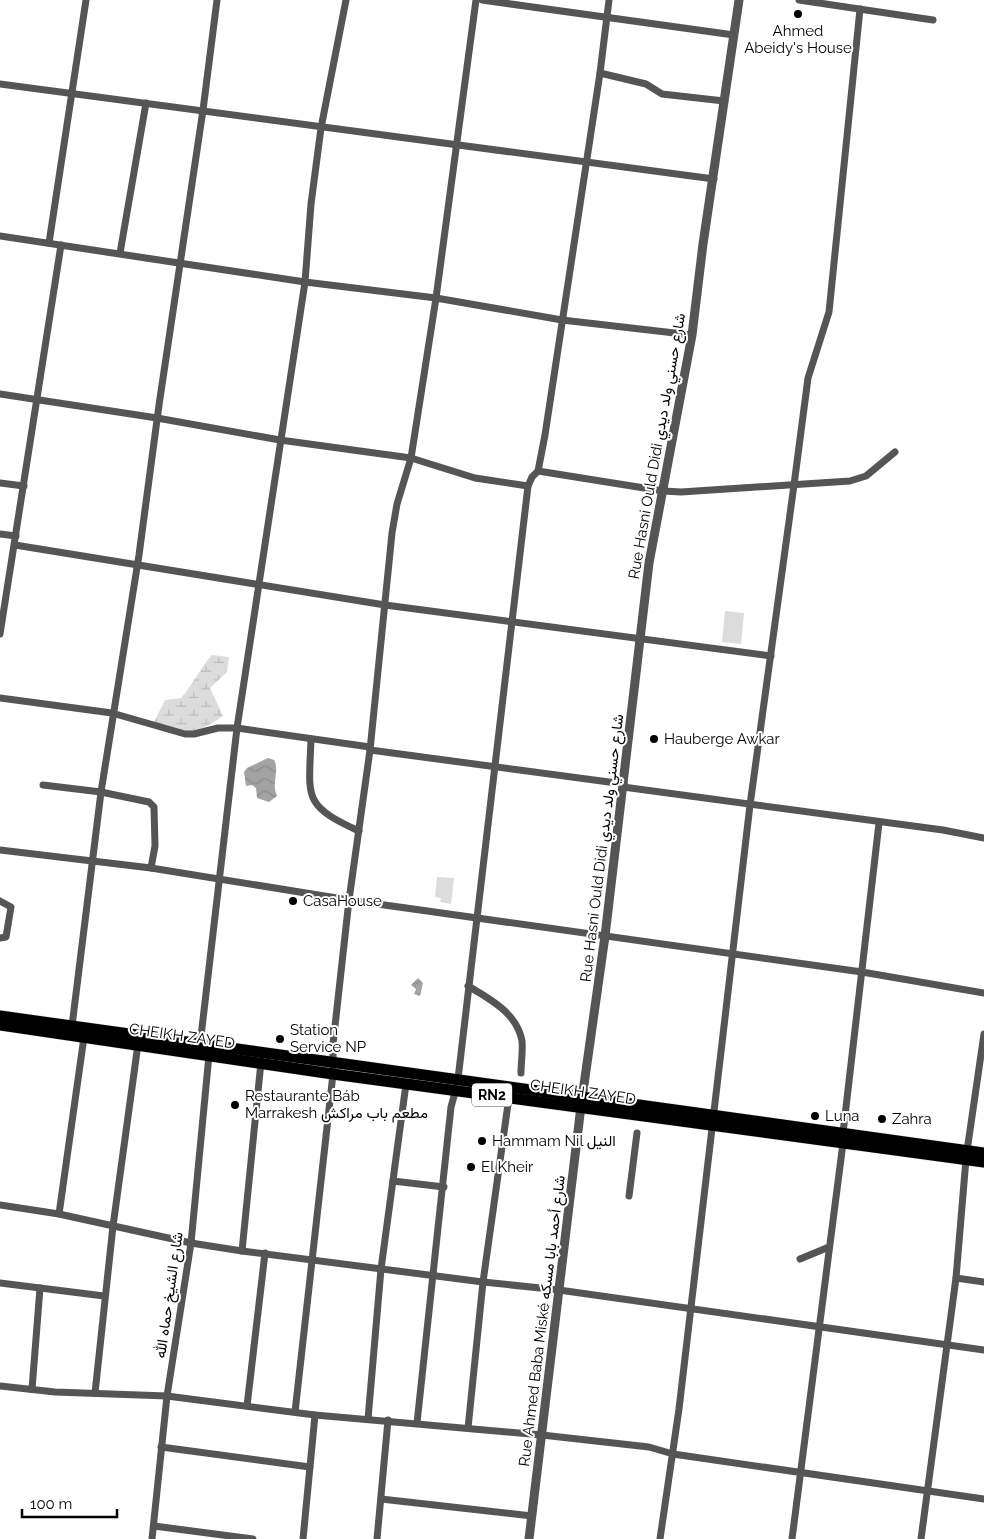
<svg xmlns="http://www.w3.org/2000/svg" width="984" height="1539" font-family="Raleway,Vazirmatn,sans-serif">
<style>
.green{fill:#dcdcdc}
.wetland{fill:url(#wetland-marsh)}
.water{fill:url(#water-waves)}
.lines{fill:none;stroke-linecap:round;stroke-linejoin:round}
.trunk-casing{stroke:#dbdbdb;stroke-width:12}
.minor{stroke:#555;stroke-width:7}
.tertiary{stroke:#555;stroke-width:9}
.trunk{stroke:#000;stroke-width:11}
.poi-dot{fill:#000;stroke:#fff;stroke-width:2}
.labels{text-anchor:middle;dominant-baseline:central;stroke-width:4;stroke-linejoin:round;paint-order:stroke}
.shield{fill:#fff;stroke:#4c4c4c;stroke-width:1}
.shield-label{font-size:14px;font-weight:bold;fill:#000}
.poi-label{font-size:15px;fill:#000;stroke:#fff;text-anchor:start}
.street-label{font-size:15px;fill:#000;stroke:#fff}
</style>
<defs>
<pattern id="wetland-marsh" width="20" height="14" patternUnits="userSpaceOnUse" patternTransform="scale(1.25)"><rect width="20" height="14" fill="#dcdcdc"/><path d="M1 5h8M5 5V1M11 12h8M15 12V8" fill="none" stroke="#bbb"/></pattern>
<pattern id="water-waves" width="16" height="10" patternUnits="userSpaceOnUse" patternTransform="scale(1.25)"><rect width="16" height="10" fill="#a3a3a3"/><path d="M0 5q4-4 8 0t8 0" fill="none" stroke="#8b8b8b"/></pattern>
</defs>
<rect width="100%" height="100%" fill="#fff"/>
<!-- green -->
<g class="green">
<path d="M 725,611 L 744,613 L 741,644 L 722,642 Z"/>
<path d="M 437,877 L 454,878 L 451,904 L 440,902 L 441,898 L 435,897 Z"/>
</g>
<!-- wetland -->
<path class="wetland" d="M 212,655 L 229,657 L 227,672 L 210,688 L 223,716 C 192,737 188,734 154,722 L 165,700 L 181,698 C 193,684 200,668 212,655 Z"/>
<!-- water -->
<g class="water">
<path d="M 268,758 L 274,760 C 280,770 271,783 277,796 L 269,802 L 257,798 L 256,788 L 252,785 L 246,786 L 244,772 L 247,768 Z"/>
<path d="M 418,978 L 423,983 L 420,996 L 414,994 L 416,989 L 411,985 Z"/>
</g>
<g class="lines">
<defs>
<g id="trunk">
<path d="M 0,1016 L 984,1153"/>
<path d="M 0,1025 L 333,1074 L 984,1162"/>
</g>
</defs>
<!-- trunk casing -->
<use href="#trunk" class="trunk-casing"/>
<!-- minor -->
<g class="minor">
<path d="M 482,0 L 734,35"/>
<path d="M 799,0 L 933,20"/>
<path d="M 600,73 L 646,84 L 662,94 L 724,101"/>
<path d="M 0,84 L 714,179"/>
<path d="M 0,236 L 305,282 L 436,298 L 562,320 L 692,335"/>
<path d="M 49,243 L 86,0"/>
<path d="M 120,253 L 146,103"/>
<path d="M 0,394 L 157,418 L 280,440 L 411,458 L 475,478 L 528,486"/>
<path d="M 538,471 L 663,491 L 681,492 L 850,481 L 866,476 L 895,452"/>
<path d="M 0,483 L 24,486"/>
<path d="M 0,534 L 16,536"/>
<path d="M 15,545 L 385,605 L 771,656"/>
<path d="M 0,634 L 61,245"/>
<path d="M 0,698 L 112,713 L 185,734 L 194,734 L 218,728 L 237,728 L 370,747"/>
<path d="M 311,739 C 309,798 302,805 359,831"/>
<path d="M 370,750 L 624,784"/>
<path d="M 43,785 L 101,792 L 149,802 L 154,807 L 155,846 L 151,868"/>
<path d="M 623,787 L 943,830 L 984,838"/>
<path d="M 0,850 L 151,868 L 349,900 L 862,972 L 984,993"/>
<path d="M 0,901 L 11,907 L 6,937 L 0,938"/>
<path d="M 468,986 C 490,999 517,1013 522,1041 C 523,1051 521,1063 521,1073"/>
<path d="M 72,1026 L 101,792 L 139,555 L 159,405 L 203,110 L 217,0"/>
<path d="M 200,1045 L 237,728 L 305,282 L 311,204 L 321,128 L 346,0"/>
<path d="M 458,1079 L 528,486 L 532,477 L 538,471 L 545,435 L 600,73 L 609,0"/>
<path d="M 843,1133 L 879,823"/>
<path d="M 967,1151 L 984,1034"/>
<path d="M 393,1181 L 444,1187"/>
<path d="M 629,1196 L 637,1133"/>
<path d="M 0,1205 L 59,1214 L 191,1243 L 242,1251 L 483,1282 L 559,1290 L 984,1350"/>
<path d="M 59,1214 L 84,1037"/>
<path d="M 242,1251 L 261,1062"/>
<path d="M 800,1259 L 829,1247"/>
<path d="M 956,1278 L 984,1282"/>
<path d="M 0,1283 L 104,1296"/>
<path d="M 0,1386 L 55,1392 L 167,1396 L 315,1415 L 542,1435 L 649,1447 L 673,1454 L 984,1499"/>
<path d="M 32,1389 L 40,1288"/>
<path d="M 95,1393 L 113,1226 L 138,1044"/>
<path d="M 247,1406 L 265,1253"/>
<path d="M 295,1412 L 333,1074 L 333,1044 L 349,900 L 370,750 L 392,533 L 397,504 L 411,458 L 436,298 L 476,0"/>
<path d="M 368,1419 L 381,1269 L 406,1084"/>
<path d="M 417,1423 L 451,1107 L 456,1089"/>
<path d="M 468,1428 L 483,1282 L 509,1097"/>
<path d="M 161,1447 L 310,1467"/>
<path d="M 381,1499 L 532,1516"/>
<path d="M 154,1526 L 253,1539"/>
<path d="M 152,1539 L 167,1396 L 191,1243 L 209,1055"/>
<path d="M 303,1539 L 315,1415"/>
<path d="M 377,1539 L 388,1420"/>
<path d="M 660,1539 L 679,1409 L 750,805 L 794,485 L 808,378 L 829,312 L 860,9"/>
<path d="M 792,1539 L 843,1143"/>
<path d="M 921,1539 L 956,1278 L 966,1159"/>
</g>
<!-- tertiary -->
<path class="tertiary" d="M 529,1539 L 581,1106 L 605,936 L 649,563 L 692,335 L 703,244 L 739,0"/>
<!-- trunk -->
<use href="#trunk" class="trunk"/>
</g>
<!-- markers -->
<g class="poi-dot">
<circle cx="798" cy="14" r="5"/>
<circle cx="654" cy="739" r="5"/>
<circle cx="293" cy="901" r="5"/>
<circle cx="280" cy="1039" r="5"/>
<circle cx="235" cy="1105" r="5"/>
<circle cx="815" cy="1116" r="5"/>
<circle cx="882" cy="1119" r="5"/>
<circle cx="482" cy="1141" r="5"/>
<circle cx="471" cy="1167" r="5"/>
</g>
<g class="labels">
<!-- shield labels -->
<rect class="shield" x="472" y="1083.5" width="40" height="23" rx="4"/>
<g class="shield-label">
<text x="492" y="1095">RN2</text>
</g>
<!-- poi labels -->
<g class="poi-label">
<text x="798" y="31" text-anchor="middle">Ahmed<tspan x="798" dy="17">Abeidy's House</tspan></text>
<text x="664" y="739">Hauberge Awkar</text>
<text x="303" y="901">CasaHouse</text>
<text x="290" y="1030">Station<tspan x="290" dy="17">Service NP</tspan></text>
<text x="245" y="1096">Restaurante Báb<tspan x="245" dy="17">Marrakesh مطعم باب مراكش</tspan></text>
<text x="825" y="1116">Luna</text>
<text x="892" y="1119">Zahra</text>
<text x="492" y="1141">Hammam Nil النيل</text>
<text x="481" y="1167">El Kheir</text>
</g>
<!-- street labels -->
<g class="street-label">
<text transform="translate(657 446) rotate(-80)">Rue Hasni Ould Didi شارع حسني ولد ديدي</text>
<text transform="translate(602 848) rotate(-83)">Rue Hasni Ould Didi شارع حسني ولد ديدي</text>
<text transform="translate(182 1036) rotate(8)">CHEIKH ZAYED</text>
<text transform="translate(583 1092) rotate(8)">CHEIKH ZAYED</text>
<text transform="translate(169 1295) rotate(-82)">شارع الشيخ حماه الله</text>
<text transform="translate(542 1321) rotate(-83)">Rue Ahmed Baba Miské شارع أحمد بابا مسكه</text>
</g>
</g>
<!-- scale -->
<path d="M22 1509v8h95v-8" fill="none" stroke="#000000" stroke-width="2.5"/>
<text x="30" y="1509" font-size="15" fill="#000000" stroke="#ffffff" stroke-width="4" paint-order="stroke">100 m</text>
</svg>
